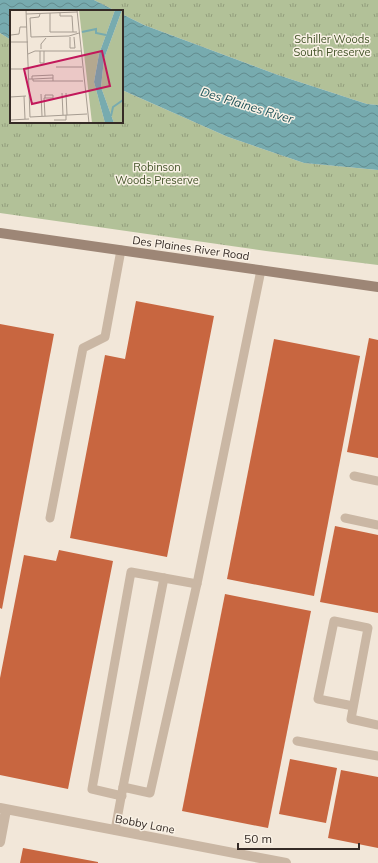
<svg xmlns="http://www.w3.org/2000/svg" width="378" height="863" font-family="Mulish,sans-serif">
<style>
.park{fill:url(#park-tufts)}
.water{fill:url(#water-waves)}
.building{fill:#c86640}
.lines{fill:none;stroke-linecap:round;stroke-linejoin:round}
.service{stroke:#cab7a4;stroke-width:9}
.minor{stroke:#cab7a4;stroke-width:10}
.secondary{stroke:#9d8676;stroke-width:10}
.labels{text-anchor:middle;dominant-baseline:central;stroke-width:3;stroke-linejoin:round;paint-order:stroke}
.park-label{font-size:11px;fill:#435429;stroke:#f9f1e5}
.street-label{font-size:11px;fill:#352b26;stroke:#f9f1e5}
.water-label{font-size:12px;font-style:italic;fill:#1b5157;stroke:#f9f1e5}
.inset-river{fill:none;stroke:#77abaf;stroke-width:2}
.inset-road{fill:none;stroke:#a69c91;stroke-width:1}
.view{fill:#c2185b;fill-opacity:0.15;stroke:#c2185b;stroke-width:2}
.inset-edge{fill:none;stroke:#352b26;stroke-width:2}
</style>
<defs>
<pattern id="park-tufts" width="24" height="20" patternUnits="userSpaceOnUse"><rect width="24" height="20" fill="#b2c198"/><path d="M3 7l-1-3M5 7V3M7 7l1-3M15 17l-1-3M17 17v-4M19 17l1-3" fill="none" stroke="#929d7c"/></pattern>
<pattern id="water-waves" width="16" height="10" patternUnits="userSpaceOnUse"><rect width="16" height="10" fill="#77abaf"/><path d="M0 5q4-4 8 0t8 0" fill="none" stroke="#628b8e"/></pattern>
</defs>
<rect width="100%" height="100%" fill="#f2e7d9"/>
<!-- park -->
<g class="park">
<path d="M 94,0 L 378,0 L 378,105 L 367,104 L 278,75 L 144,25 L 122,14 L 122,11 L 116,11 Z"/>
<path d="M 0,33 L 11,40 L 11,122 L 122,122 L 122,90 L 228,137 L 304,163 L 378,170 L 378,265 L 266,251 L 0,213 Z"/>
</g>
<!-- water -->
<g class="water">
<path d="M 0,0 L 94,0 L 116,11 L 11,11 L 11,40 L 0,33 Z"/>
<path d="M 122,14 L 144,25 L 278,75 L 367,104 L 378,105 L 378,170 L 304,163 L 228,137 L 122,90 Z"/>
</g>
<!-- building -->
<g class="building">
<path d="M 136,301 L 214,316 L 167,557 L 70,538 L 105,355 L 125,359 Z"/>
<path d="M 0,324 L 54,334 L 2,609 L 0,608 Z"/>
<path d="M 369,338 L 378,340 L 378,458 L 347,452 Z"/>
<path d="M 274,339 L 360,356 L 314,596 L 227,579 Z"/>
<path d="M 335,526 L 378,535 L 378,613 L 320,602 Z"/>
<path d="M 59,550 L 113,561 L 68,789 L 0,775 L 0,678 L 24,555 L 56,561 Z"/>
<path d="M 225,594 L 311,611 L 268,828 L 182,811 Z"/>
<path d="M 290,759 L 337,768 L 326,823 L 279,814 Z"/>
<path d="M 341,770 L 378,777 L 378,848 L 328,838 Z"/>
<path d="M 23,848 L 98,862 L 98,863 L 20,863 Z"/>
</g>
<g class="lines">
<!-- service -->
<g class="service">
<path d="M 354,476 L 378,481"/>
<path d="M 50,518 L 83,348 L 105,337 L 121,250"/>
<path d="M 345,518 L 378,525"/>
<path d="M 353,706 L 318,699 L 334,621 L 368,628 L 351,719 L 378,725"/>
<path d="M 297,741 L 378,756"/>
<path d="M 123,787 L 164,578"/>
<path d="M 122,796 L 92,789 L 131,572 L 197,584"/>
<path d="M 115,830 L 123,787 L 150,793 L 198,579 L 261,270"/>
</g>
<!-- minor -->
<g class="minor">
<path d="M 0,808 L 286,863"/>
<path d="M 0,842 L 6,810"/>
</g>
<!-- secondary -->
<path class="secondary" d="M 0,233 L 378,287"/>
</g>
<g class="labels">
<!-- park labels -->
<g class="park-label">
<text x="332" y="39">Schiller Woods<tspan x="332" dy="13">South Preserve</tspan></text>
<text x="157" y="167">Robinson<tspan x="157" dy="13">Woods Preserve</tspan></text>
</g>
<!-- street labels -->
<g class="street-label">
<text transform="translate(191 248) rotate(8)">Des Plaines River Road</text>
<text transform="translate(145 824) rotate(11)">Bobby Lane</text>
</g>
<!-- water labels -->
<g class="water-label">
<text transform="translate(247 105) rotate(17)">Des Plaines River</text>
</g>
</g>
<!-- overview -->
<g transform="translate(10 10)">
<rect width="113" height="113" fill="#f2e7d9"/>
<path d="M 69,0 L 105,0 L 89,44 L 84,72 L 95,113 L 82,113 ZM 112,0 L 113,113 L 104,113 L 91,77 L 94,49 Z" fill="#b2c198"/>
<path d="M 105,0 L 112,0 L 94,49 L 91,77 L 104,113 L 95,113 L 84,72 L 89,44 Z" fill="#77abaf"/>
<path class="inset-river" d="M 72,22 L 86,19 L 86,23 L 96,25M 101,106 L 103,97 L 113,90"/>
<path class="inset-road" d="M 16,0 L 20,107M 67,0 L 79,113M 40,3 L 40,22 L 67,22M 50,3 L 50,6 L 62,6 L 63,22M 16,4 L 67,2M 30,4 L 29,7 L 20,8 L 21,27 L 59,26 L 69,23M 1,25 L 9,24 L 10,17 L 17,17M 60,27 L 60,38 L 65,38 L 64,27M 0,32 L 18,32M 31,39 L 31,34 L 36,28M 30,41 L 30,53 L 34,53 L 34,41M 18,44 L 25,41 L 71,41M 46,57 L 72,57M 0,59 L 19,59M 19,69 L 23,69 L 23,71 L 73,71M 22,69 L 22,66 L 43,65 L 43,71M 23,69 L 43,68M 52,83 L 53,105M 56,83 L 57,105M 31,84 L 32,106M 14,86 L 15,109M 0,87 L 16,86M 35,88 L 35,85 L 43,85 L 43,88M 35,106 L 34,88 L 43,88M 20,107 L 77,104M 0,110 L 19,109M 44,110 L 56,110 L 56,105"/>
<path class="view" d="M 92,41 L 100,76 L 22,94 L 14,59 Z"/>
<rect width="113" height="113" class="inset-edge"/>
</g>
<!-- scale -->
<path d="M238 843v6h121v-6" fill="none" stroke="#352b26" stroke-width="2"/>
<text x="244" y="843" font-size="12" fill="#352b26" stroke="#f9f1e5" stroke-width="3" paint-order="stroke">50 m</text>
</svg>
